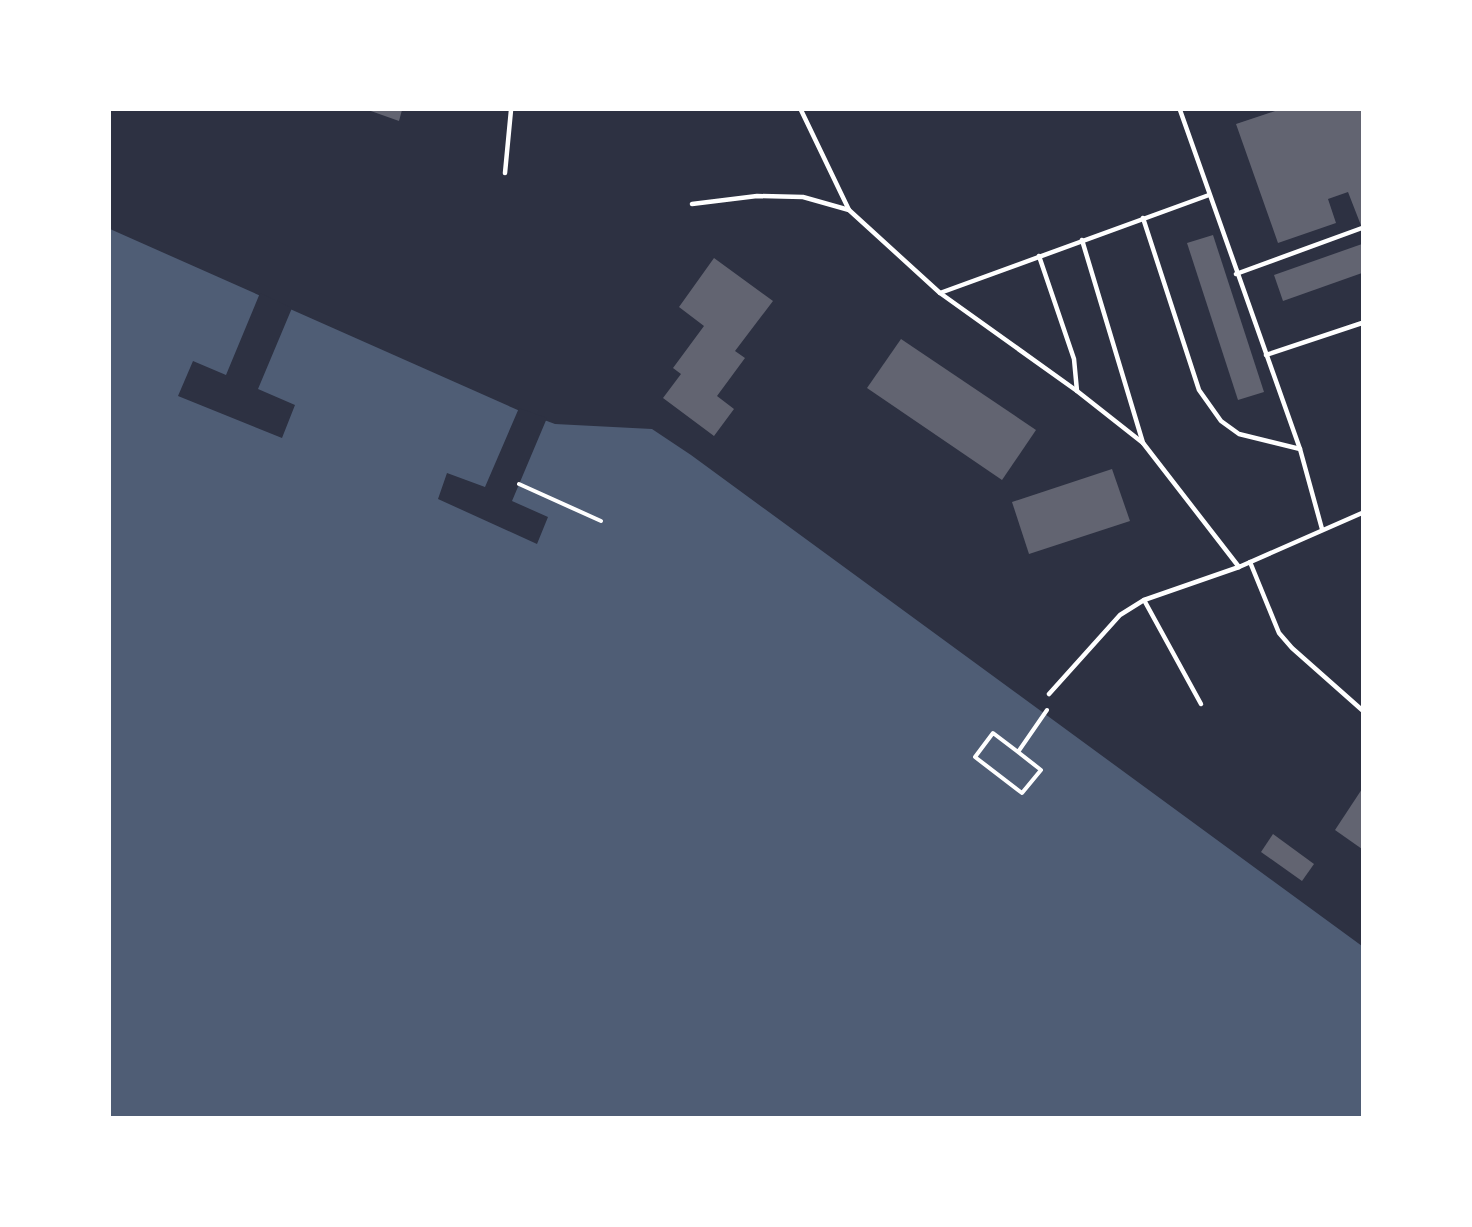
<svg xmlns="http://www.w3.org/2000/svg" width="1472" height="1227" font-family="'Source Sans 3',sans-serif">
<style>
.water{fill:#4f5d75}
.pier{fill:#2d3142}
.building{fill:#626471}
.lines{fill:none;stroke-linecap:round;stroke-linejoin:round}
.path{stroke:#fff;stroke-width:4}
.service{stroke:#fff;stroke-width:4.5}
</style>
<rect width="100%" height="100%" fill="#2d3142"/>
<!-- water -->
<path class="water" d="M 110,229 L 520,411 L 555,424 L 652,429 L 691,455 L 1362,946 L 1362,1117 L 110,1118 Z"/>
<!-- pier -->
<g class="pier">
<path d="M 260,293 L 292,308 L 258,389 L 295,405 L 282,438 L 178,396 L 193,361 L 226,375 Z"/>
<path d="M 519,408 L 547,418 L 512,501 L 548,517 L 537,544 L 438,499 L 447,473 L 485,487 Z"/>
</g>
<!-- building -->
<g class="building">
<path d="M 368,110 L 402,110 L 399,121 Z"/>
<path d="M 1278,110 L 1362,110 L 1362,228 L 1348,192 L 1328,199 L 1336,223 L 1278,243 L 1236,124 Z"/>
<path d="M 1213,235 L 1264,392 L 1238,400 L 1187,243 Z"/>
<path d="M 1362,244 L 1362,273 L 1283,301 L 1274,275 Z"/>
<path d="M 714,258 L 773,301 L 735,351 L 745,358 L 717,396 L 734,409 L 714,436 L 663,398 L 681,374 L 673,368 L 704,326 L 679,307 Z"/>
<path d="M 901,339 L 1036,430 L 1002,480 L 867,388 Z"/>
<path d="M 1112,469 L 1130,521 L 1029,554 L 1012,502 Z"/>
<path d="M 1362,789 L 1362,849 L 1335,830 Z"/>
<path d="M 1273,834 L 1314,864 L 1302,881 L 1261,852 Z"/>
</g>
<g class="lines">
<!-- path -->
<g class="path">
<path d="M 519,484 L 601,521"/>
<path d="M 1018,752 L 1041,770 L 1022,793 L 975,757 L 993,733 L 1018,752 L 1047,710"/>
</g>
<!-- service -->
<g class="service">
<path d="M 801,110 L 849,210"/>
<path d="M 1180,110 L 1300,449 L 1322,529"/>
<path d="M 505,173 L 511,110"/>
<path d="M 692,204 L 757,196 L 803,197 L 849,210 L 940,293 L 1077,391 L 1143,443"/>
<path d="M 1143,218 L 1199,390 L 1221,421 L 1239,434 L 1300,449"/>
<path d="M 1082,240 L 1143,443 L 1239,567"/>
<path d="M 1039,256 L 1074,359 L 1077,391"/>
<path d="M 1236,274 L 1362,228"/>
<path d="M 940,293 L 1209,195"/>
<path d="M 1266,355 L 1362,323"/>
<path d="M 1250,562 L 1279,633 L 1292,648 L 1362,710"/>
<path d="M 1144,600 L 1201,704"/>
<path d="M 1049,694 L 1120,615 L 1144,600 L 1239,567 L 1362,513"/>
</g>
</g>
<!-- border -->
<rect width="1472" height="1227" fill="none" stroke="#ffffff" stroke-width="222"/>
</svg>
